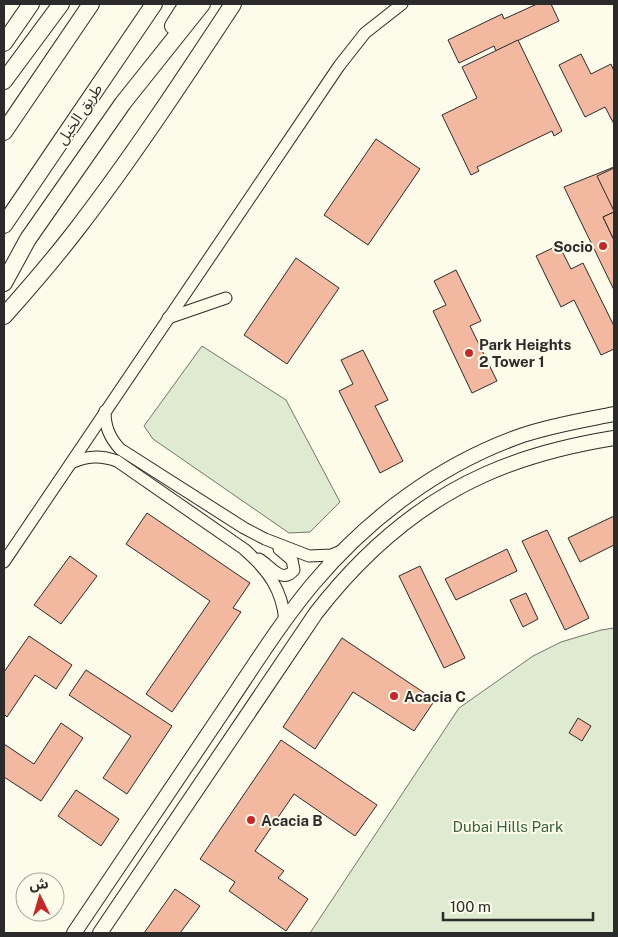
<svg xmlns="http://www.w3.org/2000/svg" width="618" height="937" font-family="'Public Sans','Noto Sans Arabic',sans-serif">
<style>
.green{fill:#deebd1;stroke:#74746e}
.building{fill:#f2b8a0;stroke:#2b2b2b}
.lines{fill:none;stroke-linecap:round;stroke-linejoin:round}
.minor-casing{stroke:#2b2b2b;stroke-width:13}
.major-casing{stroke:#2b2b2b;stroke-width:16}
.highway-casing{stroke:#2b2b2b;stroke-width:18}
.minor{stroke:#fdfbea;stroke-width:11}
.major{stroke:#fdfbea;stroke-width:14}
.highway{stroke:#fdfbea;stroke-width:16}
.poi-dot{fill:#c62828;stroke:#fdfbea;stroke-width:2}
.labels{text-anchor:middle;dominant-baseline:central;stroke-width:4;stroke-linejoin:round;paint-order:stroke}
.street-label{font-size:15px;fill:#2b2b2b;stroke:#fdfbea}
.poi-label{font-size:15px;font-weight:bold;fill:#2b2b2b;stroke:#fdfbea;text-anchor:start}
.park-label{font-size:15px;fill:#34623c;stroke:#fdfbea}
</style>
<rect width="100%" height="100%" fill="#fdfbea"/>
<!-- green -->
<g class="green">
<path d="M 202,346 L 286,400 L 340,502 L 310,532 L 289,533 L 153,439 L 144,426 Z"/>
<path d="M 614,628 L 614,933 L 310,933 L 459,708 L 533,656 L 561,642 L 601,630 Z"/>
</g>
<!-- building -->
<g class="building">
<path d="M 537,4 L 551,4 L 559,21 L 496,51 L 494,46 L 459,63 L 448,40 L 502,14 L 504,19 Z"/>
<path d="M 518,40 L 562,131 L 554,136 L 552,131 L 477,167 L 479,171 L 471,175 L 442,115 L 477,98 L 462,67 Z"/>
<path d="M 581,54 L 591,74 L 611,64 L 614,71 L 614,124 L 605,107 L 585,117 L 559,65 Z"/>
<path d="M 376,139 L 420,169 L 368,245 L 324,215 Z"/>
<path d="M 614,167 L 614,290 L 564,187 Z"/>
<path d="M 614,168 L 614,211 L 597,176 Z"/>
<path d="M 614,212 L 614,240 L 603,217 Z"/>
<path d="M 614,212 L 614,240 L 603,217 Z"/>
<path d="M 559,245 L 571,269 L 583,263 L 614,326 L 614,349 L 601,355 L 574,300 L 561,307 L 536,256 Z"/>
<path d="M 296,258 L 339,288 L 287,364 L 244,335 Z"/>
<path d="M 456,270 L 481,321 L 470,326 L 497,381 L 472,393 L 433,311 L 446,305 L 434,281 Z"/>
<path d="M 363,350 L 388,400 L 375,406 L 403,461 L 380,473 L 339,391 L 353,384 L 341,360 Z"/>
<path d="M 147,513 L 250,583 L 233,608 L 241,612 L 172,712 L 146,694 L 210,601 L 126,544 Z"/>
<path d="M 614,516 L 614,545 L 580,562 L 568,538 Z"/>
<path d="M 547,530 L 589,618 L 565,630 L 522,541 Z"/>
<path d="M 507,549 L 517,571 L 456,600 L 445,579 Z"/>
<path d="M 70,556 L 97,576 L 61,624 L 34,605 Z"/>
<path d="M 420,566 L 465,658 L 444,668 L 399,576 Z"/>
<path d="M 526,593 L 538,619 L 523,627 L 510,600 Z"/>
<path d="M 29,636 L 72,665 L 56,689 L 35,675 L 7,717 L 4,714 L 4,672 Z"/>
<path d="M 342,638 L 435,700 L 414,731 L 353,692 L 315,749 L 283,727 Z"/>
<path d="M 86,670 L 172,726 L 127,794 L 103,778 L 131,736 L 69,695 Z"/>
<path d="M 578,718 L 591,726 L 582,741 L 569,733 Z"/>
<path d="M 61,723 L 83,738 L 41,801 L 4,777 L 4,744 L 34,764 Z"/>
<path d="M 281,740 L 377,805 L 355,836 L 294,794 L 255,851 L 284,871 L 278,878 L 308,899 L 286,931 L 229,891 L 235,882 L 200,859 Z"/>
<path d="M 76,790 L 119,819 L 101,846 L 58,816 Z"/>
<path d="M 175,889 L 200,906 L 180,933 L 144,933 Z"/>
</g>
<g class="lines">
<defs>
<g id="minor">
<path d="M 168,318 L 226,298"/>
<path d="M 105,411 C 105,426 109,437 120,449 L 244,528 L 265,539 L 309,556 L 331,555 L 341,551"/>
<path d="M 71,463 C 87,456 100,455 117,461 L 244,549 C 268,570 282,589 285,621"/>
<path d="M 259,559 C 270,565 282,585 294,570 L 292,560 L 279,549"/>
<path d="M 4,562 L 339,66 L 365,33 L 402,4"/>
</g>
<g id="major">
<path d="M 74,933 C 123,861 171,788 220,716 C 250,672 278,626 312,585 C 368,518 440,464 523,435 C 553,425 584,420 614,414"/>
<path d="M 100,933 L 316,613 C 361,555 418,504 486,474 C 526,456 571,445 614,438"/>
</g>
<g id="highway">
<path d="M 173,26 L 187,4"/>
<path d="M 4,43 L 31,4"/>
<path d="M 4,81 L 61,4"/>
<path d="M 4,132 L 91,4"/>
<path d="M 4,225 L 154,4"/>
<path d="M 4,283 L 28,239 L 123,103 L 202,4"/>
<path d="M 4,316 C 29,288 54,259 77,229 C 133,156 183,80 233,4"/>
</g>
</defs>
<!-- minor casing -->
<use href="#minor" class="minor-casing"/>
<!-- major casing -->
<use href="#major" class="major-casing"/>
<!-- highway casing -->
<use href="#highway" class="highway-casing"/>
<!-- minor -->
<use href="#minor" class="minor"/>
<!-- major -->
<use href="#major" class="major"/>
<!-- highway -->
<use href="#highway" class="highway"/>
</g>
<!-- markers -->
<g class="poi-dot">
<circle cx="603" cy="246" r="5"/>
<circle cx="469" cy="353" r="5"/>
<circle cx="394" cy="696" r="5"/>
<circle cx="251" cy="820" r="5"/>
</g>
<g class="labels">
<!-- street labels -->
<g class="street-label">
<text transform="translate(79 114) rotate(-56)">طريق الخيل</text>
</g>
<!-- poi labels -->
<g class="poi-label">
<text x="593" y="246" text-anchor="end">Socio</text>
<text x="479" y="344">Park Heights<tspan x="479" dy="17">2 Tower 1</tspan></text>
<text x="404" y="696">Acacia C</text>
<text x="261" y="820">Acacia B</text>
</g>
<!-- park labels -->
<g class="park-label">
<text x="508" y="826">Dubai Hills Park</text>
</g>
</g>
<!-- border -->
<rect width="618" height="937" fill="none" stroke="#2b2b2b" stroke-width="10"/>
<!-- north arrow -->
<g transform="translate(40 897) rotate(355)"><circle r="24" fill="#fdfbea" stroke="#a9a89e"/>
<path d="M0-4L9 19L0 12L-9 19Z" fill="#c62828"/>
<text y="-8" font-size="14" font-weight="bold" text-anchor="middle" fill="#2b2b2b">ش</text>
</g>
<!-- scale -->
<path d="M443 912v8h150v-8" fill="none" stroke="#2b2b2b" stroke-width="2.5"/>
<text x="450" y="912" font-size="15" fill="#2b2b2b" stroke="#fdfbea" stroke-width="4" paint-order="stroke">100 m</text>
</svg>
